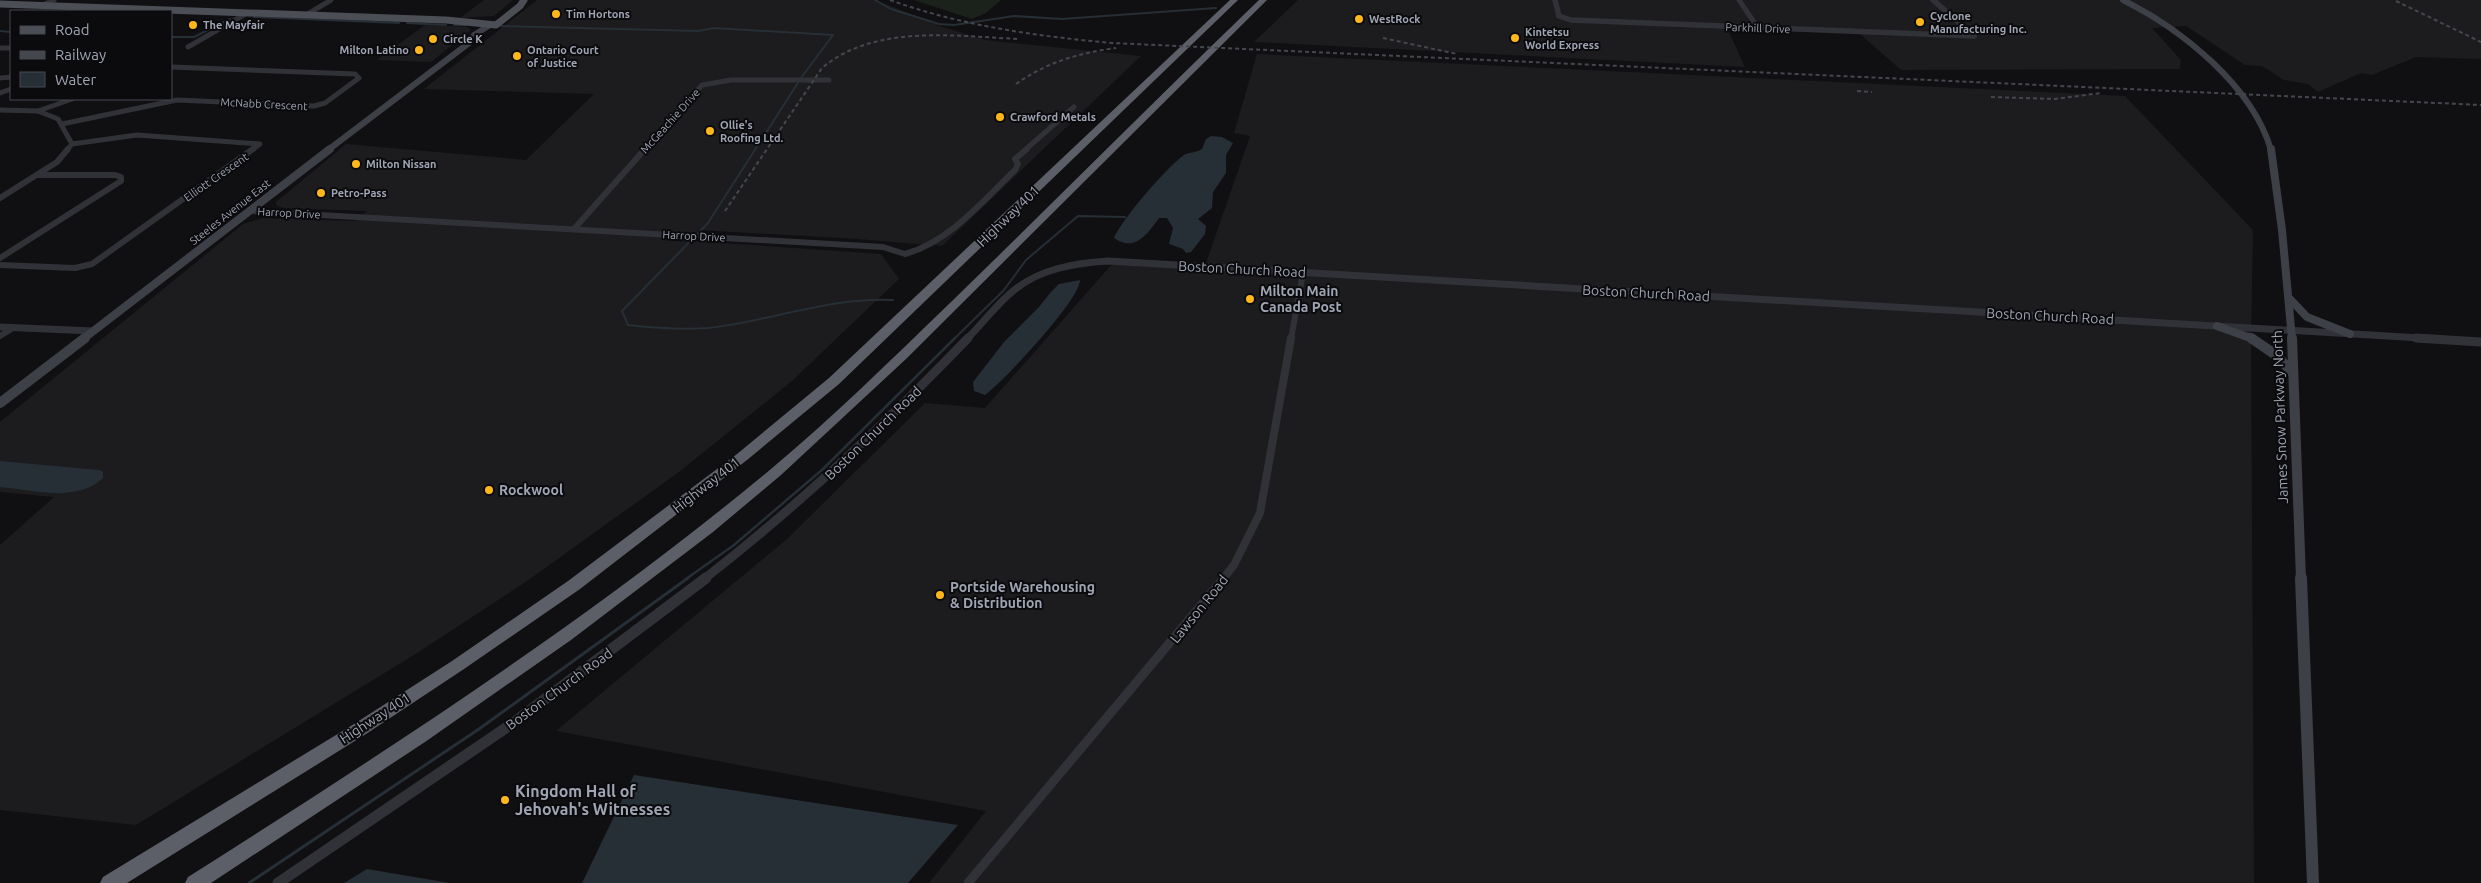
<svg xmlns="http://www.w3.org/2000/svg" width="2481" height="883" font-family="Ubuntu,sans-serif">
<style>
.built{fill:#1c1c1f}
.green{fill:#1a221b}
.water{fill:#262e36}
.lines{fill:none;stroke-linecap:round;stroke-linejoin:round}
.stream-far2{stroke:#262e36;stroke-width:2}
.stream-far1{stroke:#262e36;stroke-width:2.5}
.stream{stroke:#262e36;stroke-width:3}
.minor-far3{stroke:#313237;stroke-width:5}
.minor-far2{stroke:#313237;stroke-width:6}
.minor-far1{stroke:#313237;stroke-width:8}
.minor{stroke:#313237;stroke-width:9}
.tertiary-far3{stroke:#313237;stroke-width:5.5}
.tertiary-far2{stroke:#313237;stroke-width:7}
.tertiary-far1{stroke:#313237;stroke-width:9}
.tertiary{stroke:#313237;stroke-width:11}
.secondary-far3{stroke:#3e4047;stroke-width:6}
.secondary-far2{stroke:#3e4047;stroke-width:8}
.secondary-far1{stroke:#3e4047;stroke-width:10}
.secondary{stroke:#3e4047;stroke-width:12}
.primary{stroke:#4c4e56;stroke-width:7}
.motorway{fill:#5c5f68;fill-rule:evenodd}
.rail{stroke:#45474e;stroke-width:2;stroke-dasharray:4 3;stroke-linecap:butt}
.poi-dot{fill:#ffb81b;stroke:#0b0b0d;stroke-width:2}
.labels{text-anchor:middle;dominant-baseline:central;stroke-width:4;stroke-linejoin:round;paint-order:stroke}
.far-poi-label{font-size:11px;font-weight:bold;fill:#a0a5b4;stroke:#0b0b0d;text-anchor:start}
.far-street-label{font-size:11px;fill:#a0a5b4;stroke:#0b0b0d}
.street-label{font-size:14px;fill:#a0a5b4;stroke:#0b0b0d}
.poi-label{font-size:14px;font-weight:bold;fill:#a0a5b4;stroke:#0b0b0d;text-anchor:start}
.near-poi-label{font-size:16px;font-weight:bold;fill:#a0a5b4;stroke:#0b0b0d;text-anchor:start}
</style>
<rect width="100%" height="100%" fill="#101012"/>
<!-- built -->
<g class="built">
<path d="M 484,0 L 513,0 L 494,16 L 460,18 Z"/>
<path d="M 537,0 L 876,0 L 937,25 L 985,40 L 1141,56 L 942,246 L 857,239 L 698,230 L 694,241 L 881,254 L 899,279 L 792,381 L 679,472 L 527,581 L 414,655 L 136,825 L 0,810 L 0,545 L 54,497 L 0,492 L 0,422 L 243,224 L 263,218 L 356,221 L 367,211 L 284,208 L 277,206 L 276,202 L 346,144 L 526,160 L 594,94 L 424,89 Z"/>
<path d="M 1298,0 L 2481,0 L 2481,59 L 2416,57 L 2372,75 L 2361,73 L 2318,92 L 2308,84 L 2284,80 L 2262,66 L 2245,65 L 2186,26 L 2152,28 L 2181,60 L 2180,69 L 1901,70 L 1859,33 L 1728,30 L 1745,67 L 1254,42 Z"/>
<path d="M 425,25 L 467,27 L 471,30 L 431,62 L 377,60 Z"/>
<path d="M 1257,54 L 2125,96 L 2253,230 L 2251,340 L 2254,883 L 929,883 L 986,811 L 556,731 L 787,539 L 925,403 L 985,408 L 1113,263 L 1204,269 L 1250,136 L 1234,133 Z"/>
</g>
<!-- green -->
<path class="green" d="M 914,0 L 1001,0 L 986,13 L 972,19 Z"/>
<!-- water -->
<g class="water">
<path d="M 1211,136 L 1222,137 L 1233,143 L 1226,155 L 1226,173 L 1213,192 L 1212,208 L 1198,219 L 1206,226 L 1205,234 L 1191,252 L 1186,253 L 1183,249 L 1169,244 L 1173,228 L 1167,218 L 1159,218 C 1148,233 1135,253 1114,238 C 1122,219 1166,168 1184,155 C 1189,152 1196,153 1202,149 L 1206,139 Z"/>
<path d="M 1080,280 C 1081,299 1003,382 985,395 L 974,391 L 973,382 L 1004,342 L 1038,308 L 1051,292 L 1059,284 Z"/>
<path d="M 0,461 L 99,470 L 103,472 L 103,478 C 77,503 32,490 0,487 Z"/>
<path d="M 634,775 L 958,825 L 908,883 L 582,883 Z"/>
<path d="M 367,869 L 450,883 L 344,883 Z"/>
</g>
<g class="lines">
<!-- stream-far2 -->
<g class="stream-far2">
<path d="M 875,0 L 891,9 L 939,24 L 954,25 L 1014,16 L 1062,19 L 1216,8"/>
<path d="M 254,17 L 399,23"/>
<path d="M 407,23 L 446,25"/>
<path d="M 454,25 L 467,25"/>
<path d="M 501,26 L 698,31 L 714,28 L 833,35 L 801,78 L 708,223 L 622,311 L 628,325 C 655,328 682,330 708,328 C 772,321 828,297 893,300"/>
<path d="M 0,31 L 11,32"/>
<path d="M 171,37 L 194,37 L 230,19"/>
<path d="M 954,339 L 1004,290 L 1026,260 L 1078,216 L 1125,217"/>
</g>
<!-- stream-far1 -->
<path class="stream-far1" d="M 686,579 L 734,545 L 823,469 L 955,338"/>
<!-- stream -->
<path class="stream" d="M 249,883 L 479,729 L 688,578"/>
<!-- minor-far3 -->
<g class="minor-far3">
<path d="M 1739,0 L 1758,28"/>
<path d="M 45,4 L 54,0"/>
<path d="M 306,15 L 331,0"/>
<path d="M 188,47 L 247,13"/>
<path d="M 0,48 L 11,48"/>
<path d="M 0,78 L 11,77"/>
<path d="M 0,93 L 11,89"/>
<path d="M 0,110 L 38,111 L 58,119 L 72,144 L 67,150"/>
<path d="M 38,111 L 72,99"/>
<path d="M 62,124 L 177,100 L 314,106 L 325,103 L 359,78 L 355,74 L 171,67"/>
<path d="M 72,144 L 137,135 L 260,144 L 252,150"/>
<path d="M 644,150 L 702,85 L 731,80 L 829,80"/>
<path d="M 1025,150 L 1074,107"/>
</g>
<!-- minor-far2 -->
<g class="minor-far2">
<path d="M 0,198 L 57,162 L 68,149"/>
<path d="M 251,211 L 883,247 L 905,254 C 949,242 983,201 1015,170 L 1018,164 L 1015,159 L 1027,149"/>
<path d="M 574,229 L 645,149"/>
<path d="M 0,258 L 121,181 L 121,177 L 115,175 L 38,175"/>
<path d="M 0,265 L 75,268 L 92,264 L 253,149"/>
<path d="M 0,336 L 13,328"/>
<path d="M 1291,339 L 1303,273"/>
</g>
<!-- minor-far1 -->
<path class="minor-far1" d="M 1223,579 L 1234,565 L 1260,513 L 1291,338"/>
<!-- minor -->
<path class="minor" d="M 968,883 L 1224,578"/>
<!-- tertiary-far3 -->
<g class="tertiary-far3">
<path d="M 1555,0 L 1559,16 L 1571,20 L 1974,36"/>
<path d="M 1933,0 L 1974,36"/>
</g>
<!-- tertiary-far2 -->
<g class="tertiary-far2">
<path d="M 0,327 L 93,331"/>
<path d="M 967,339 C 982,324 996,305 1013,291 C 1039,269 1075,263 1108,261 L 2438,339"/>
</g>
<!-- tertiary-far1 -->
<g class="tertiary-far1">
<path d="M 2416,338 L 2481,342"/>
<path d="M 704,579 C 798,506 885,424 968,338"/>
</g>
<!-- tertiary -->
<path class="tertiary" d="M 278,883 L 516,721 L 706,578"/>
<!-- secondary-far3 -->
<g class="secondary-far3">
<path d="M 2123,0 C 2181,29 2252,85 2271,150"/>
<path d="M 328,150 L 469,43 L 474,35 L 490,25"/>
</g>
<!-- secondary-far2 -->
<g class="secondary-far2">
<path d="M 2271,149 L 2282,230 L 2292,339"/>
<path d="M 2289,298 L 2307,317 L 2350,334"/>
<path d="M 2217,326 L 2253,339"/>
<path d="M 83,339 L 330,149"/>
</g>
<!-- secondary-far1 -->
<g class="secondary-far1">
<path d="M 2251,338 L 2276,355 L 2293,373"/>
<path d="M 2292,338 L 2301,579"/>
<path d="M 0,403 L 85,338"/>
</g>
<!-- secondary -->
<path class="secondary" d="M 2301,578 L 2313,883"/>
<!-- primary -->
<path class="primary" d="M 0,4 L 446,20 L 496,25 L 520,6 L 524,0"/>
<!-- motorway -->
<g class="motorway">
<path d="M 1230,0 L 1238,0 L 839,384 L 747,460 L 580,589 L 464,669 L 366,734 L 127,883 L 100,883 L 103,877 L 354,724 L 452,661 L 568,581 L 737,454 L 829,378 Z"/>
<path d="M 1259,0 L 1267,0 L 906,359 L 781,475 L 713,532 L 571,640 L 425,742 L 211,883 L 185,883 L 188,877 C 388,750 588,621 771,469 C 833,417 891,360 950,303 C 1053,203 1155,100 1259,0 Z"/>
</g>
<!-- rail -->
<g class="rail">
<path d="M 890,0 C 962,26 1036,36 1112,43 L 2481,105"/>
<path d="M 2396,1 L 2481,42"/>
<path d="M 1383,38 L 1457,54"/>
<path d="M 1016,84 C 1047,62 1079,53 1116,48"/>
<path d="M 1857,91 L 1872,92"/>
<path d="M 1991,97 L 2055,99 L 2101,93"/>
<path d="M 725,211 L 822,68 C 874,24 954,36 1018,39"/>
</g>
</g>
<!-- markers -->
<g class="poi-dot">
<circle cx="556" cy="14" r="5"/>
<circle cx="1359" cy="19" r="5"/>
<circle cx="1920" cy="22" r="5"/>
<circle cx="193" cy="25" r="5"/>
<circle cx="1515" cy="38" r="5"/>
<circle cx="433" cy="39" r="5"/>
<circle cx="419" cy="50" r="5"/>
<circle cx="517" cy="56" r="5"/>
<circle cx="1000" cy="117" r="5"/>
<circle cx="710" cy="131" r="5"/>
<circle cx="356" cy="164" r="5"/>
<circle cx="321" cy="193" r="5"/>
<circle cx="1250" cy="299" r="5"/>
<circle cx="489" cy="490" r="5"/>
<circle cx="940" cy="595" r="5"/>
<circle cx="505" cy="800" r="5"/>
</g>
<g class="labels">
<!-- far-poi labels -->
<g class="far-poi-label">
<text x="566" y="14">Tim Hortons</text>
<text x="1930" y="16">Cyclone<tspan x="1930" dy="13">Manufacturing Inc.</tspan></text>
<text x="1369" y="19">WestRock</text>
<text x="203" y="25">The Mayfair</text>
<text x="1525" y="32">Kintetsu<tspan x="1525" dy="13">World Express</tspan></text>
<text x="443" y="39">Circle K</text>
<text x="409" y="50" text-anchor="end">Milton Latino</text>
<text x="527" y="50">Ontario Court<tspan x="527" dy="13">of Justice</tspan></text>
<text x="1010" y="117">Crawford Metals</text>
<text x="720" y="125">Ollie's<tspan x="720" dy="13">Roofing Ltd.</tspan></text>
<text x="366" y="164">Milton Nissan</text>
<text x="331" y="193">Petro-Pass</text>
</g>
<!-- far-street labels -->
<g class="far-street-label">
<text transform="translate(1758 28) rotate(2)">Parkhill Drive</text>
<text transform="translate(264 104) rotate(3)">McNabb Crescent</text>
<text transform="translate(670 121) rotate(-48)">McGeachie Drive</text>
<text transform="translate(216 177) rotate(-35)">Elliott Crescent</text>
<text transform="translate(230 212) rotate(-38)">Steeles Avenue East</text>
<text transform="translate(289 213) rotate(3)">Harrop Drive</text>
<text transform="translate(694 236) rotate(3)">Harrop Drive</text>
</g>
<!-- street labels -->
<g class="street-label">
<text transform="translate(1008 216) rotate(-44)">Highway 401</text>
<text transform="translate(1242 269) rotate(3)">Boston Church Road</text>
<text transform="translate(1646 293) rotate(3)">Boston Church Road</text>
<text transform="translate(2050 316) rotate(3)">Boston Church Road</text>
<text transform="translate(2280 417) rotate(-92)">James Snow Parkway North</text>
<text transform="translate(873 433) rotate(-44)">Boston Church Road</text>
<text transform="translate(706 485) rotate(-38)">Highway 401</text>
<text transform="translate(1199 609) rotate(-51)">Lawson Road</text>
<text transform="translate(559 689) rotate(-36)">Boston Church Road</text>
<text transform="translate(375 718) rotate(-33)">Highway 401</text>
</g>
<!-- poi labels -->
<g class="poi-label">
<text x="1260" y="291">Milton Main<tspan x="1260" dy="16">Canada Post</tspan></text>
<text x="499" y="490">Rockwool</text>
<text x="950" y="587">Portside Warehousing<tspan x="950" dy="16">&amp; Distribution</tspan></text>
</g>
<!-- near-poi labels -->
<g class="near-poi-label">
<text x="515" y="791">Kingdom Hall of<tspan x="515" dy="18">Jehovah's Witnesses</tspan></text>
</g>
</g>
<!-- legend -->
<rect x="10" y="10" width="162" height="90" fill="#0b0b0d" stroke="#474950"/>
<rect x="20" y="26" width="25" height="8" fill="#4c4e56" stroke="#474950"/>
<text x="55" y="35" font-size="15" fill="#a0a5b4">Road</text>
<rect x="20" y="51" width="25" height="8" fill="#45474e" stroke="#474950"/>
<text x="55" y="60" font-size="15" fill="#a0a5b4">Railway</text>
<rect x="20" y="72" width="25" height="15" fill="#262e36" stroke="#474950"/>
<text x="55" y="85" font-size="15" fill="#a0a5b4">Water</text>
</svg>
